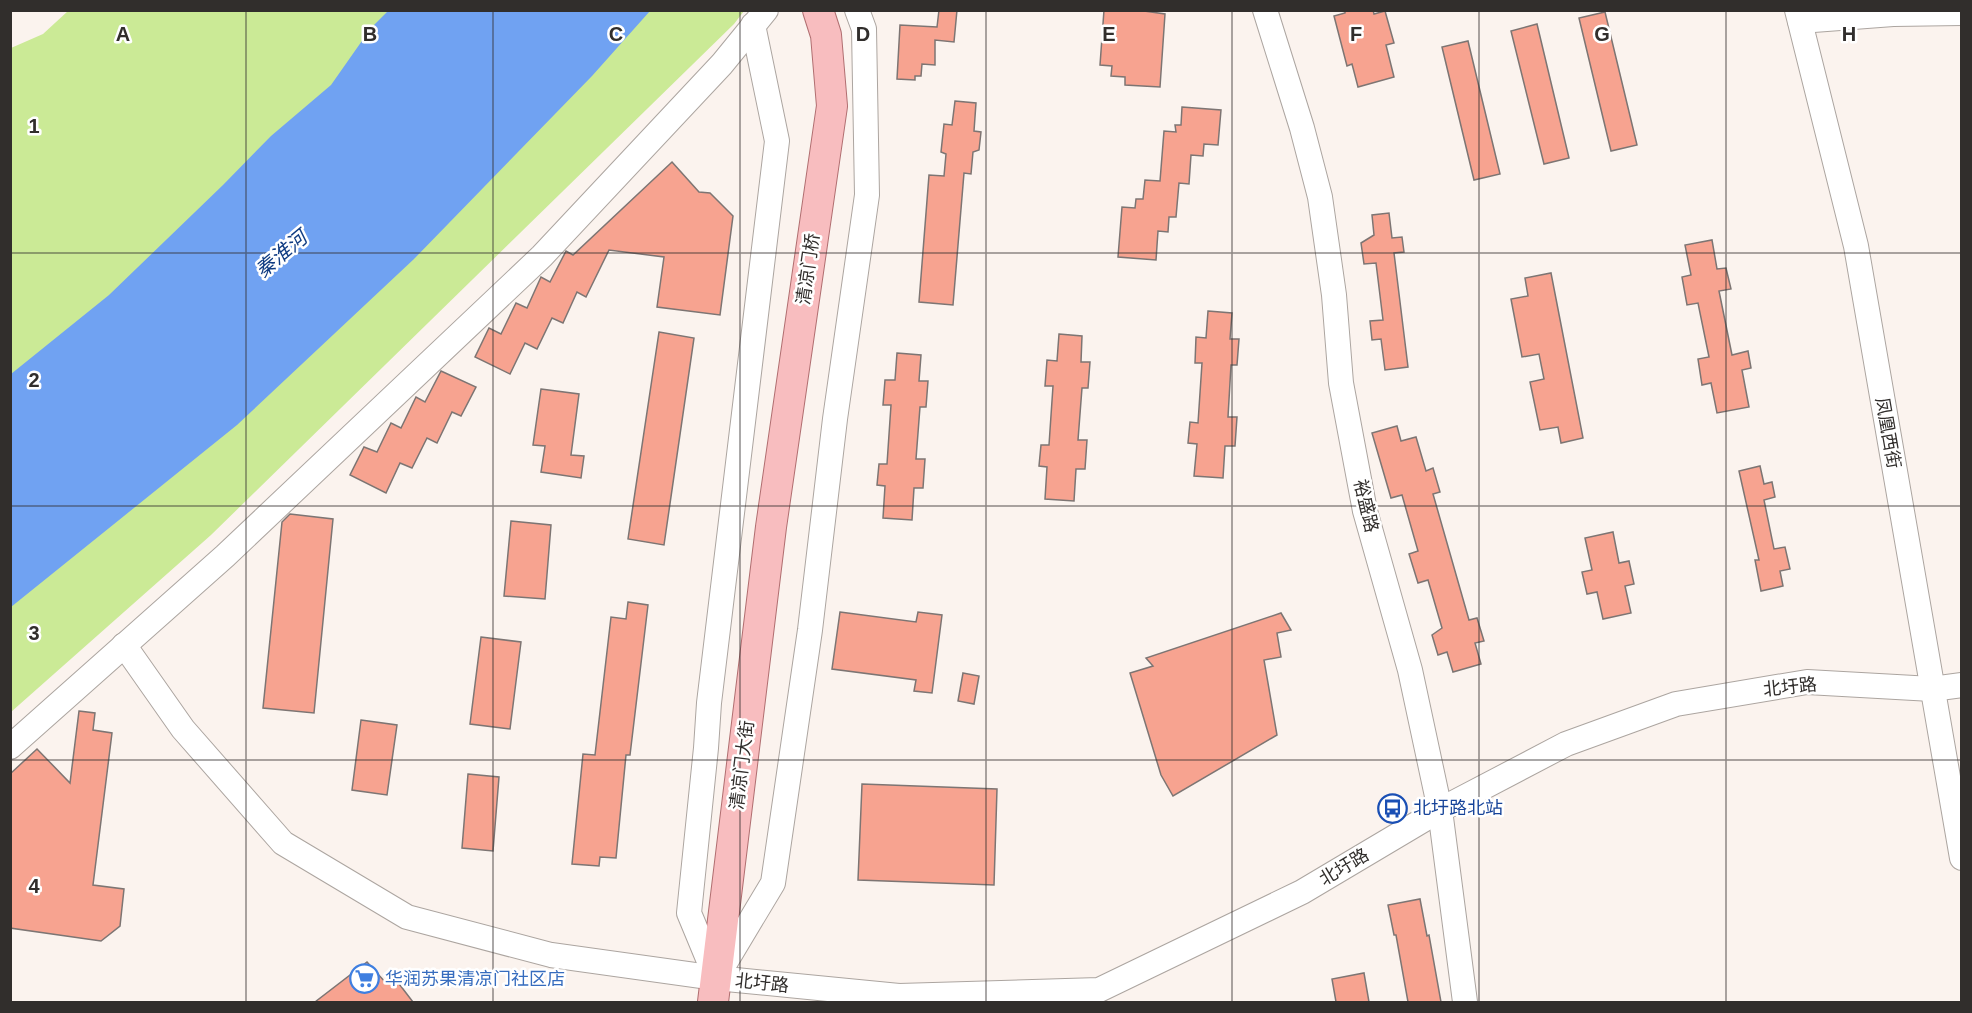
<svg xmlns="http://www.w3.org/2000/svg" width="1972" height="1013" font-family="Helvetica,'Noto Sans SC',sans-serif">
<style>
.green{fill:#cbea96}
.water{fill:#70a2f2}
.building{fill:#f7a390;stroke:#7d7573;stroke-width:1.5}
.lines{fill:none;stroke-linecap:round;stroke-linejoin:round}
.minor-casing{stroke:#aca5a0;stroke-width:26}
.major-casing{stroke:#b06e70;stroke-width:32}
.minor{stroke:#fff;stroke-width:24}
.major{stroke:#f8bdbf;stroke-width:30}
.grid{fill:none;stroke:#312e2c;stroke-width:1.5;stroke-opacity:0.55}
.labels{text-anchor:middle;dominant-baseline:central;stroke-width:5;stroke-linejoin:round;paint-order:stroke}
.street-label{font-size:18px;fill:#312e2c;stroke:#fff}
.transit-label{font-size:18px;fill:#164399;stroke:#fff;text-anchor:start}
.shop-label{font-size:18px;fill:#366cbe;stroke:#fff;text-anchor:start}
.water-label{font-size:20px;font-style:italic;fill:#103c82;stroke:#fff}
.grid-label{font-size:20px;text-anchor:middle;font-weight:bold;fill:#312e2c;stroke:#fff;stroke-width:5;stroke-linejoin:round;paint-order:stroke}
</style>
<rect width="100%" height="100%" fill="#fbf3ee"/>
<!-- green -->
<path class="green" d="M 68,11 L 744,11 L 734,24 L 211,535 L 11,712 L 11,48 L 43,34 Z"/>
<!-- water -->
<path class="water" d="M 389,10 L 650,11 L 592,76 L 414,259 L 237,425 L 11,607 L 11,374 L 109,295 L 223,185 L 271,136 L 331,85 L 371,28 Z"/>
<!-- building -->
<g class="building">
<path d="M 939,10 L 957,10 L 954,42 L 935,40 L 935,65 L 922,64 L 921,76 L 915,76 L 915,80 L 897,79 L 900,25 L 937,27 Z"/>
<path d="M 1104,10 L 1137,10 L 1165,14 L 1160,87 L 1125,85 L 1125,77 L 1111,76 L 1112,66 L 1100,65 Z"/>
<path d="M 1345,10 L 1373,10 L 1374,14 L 1385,11 L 1394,43 L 1386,45 L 1394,77 L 1358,87 L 1352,64 L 1347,66 L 1334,16 L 1345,13 Z"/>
<path d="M 1605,12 L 1637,145 L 1611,151 L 1579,18 Z"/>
<path d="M 1537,24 L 1569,158 L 1544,164 L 1511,31 Z"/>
<path d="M 1468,41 L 1500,174 L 1474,180 L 1442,47 Z"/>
<path d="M 955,101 L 976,103 L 974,131 L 981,132 L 979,150 L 973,152 L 971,174 L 964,173 L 953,305 L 919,302 L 929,175 L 944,176 L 946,154 L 941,152 L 944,124 L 952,125 Z"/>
<path d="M 1182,107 L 1221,110 L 1218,145 L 1204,144 L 1203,156 L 1191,155 L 1189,184 L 1179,183 L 1176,217 L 1169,217 L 1168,232 L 1158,231 L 1156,260 L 1118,257 L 1122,207 L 1135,208 L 1136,199 L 1143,199 L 1145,180 L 1160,181 L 1164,131 L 1176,132 L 1175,125 L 1181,125 Z"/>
<path d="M 672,162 L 699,192 L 710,193 L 733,216 L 720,315 L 657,307 L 664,257 L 609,250 L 586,297 L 577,292 L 563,323 L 552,318 L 537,349 L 525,343 L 510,374 L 475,357 L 489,328 L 501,334 L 516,303 L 527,308 L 541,277 L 550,282 L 566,251 L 573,255 Z"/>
<path d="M 1389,213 L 1392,238 L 1402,237 L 1404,252 L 1394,253 L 1408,367 L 1385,370 L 1381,339 L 1372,340 L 1370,321 L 1383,320 L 1376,263 L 1364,264 L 1361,243 L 1374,235 L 1372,215 Z"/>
<path d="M 1712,240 L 1717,269 L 1726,268 L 1731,289 L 1719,291 L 1732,355 L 1748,351 L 1751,368 L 1742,370 L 1749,407 L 1717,413 L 1711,383 L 1702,385 L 1698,359 L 1709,357 L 1698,303 L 1687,305 L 1682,277 L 1691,275 L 1685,245 Z"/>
<path d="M 1551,273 L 1583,438 L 1561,443 L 1558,427 L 1540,430 L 1530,382 L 1544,379 L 1539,354 L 1522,357 L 1511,299 L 1528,296 L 1525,278 Z"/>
<path d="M 1208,311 L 1232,313 L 1230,339 L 1239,339 L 1237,365 L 1231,365 L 1228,417 L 1237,417 L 1235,446 L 1225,446 L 1223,478 L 1194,476 L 1197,444 L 1188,443 L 1190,422 L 1198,423 L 1202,363 L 1195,363 L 1196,337 L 1206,338 Z"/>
<path d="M 659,332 L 694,338 L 664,545 L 628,539 Z"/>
<path d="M 1059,334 L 1082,336 L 1081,362 L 1090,362 L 1088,388 L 1082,388 L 1078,440 L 1087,440 L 1085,469 L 1076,469 L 1074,501 L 1045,499 L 1047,467 L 1039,466 L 1041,445 L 1049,445 L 1053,386 L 1045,386 L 1047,360 L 1057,361 Z"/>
<path d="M 897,353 L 921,355 L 919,381 L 928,381 L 926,407 L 920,407 L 916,459 L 925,459 L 923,488 L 914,488 L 912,520 L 883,518 L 885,486 L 877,485 L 879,464 L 887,464 L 891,405 L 883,405 L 885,380 L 895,380 Z"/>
<path d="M 441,371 L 476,387 L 461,416 L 452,412 L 437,443 L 427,438 L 412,468 L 400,463 L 386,493 L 350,475 L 364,447 L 377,452 L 391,423 L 401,428 L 416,397 L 425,402 Z"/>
<path d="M 541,389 L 579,394 L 571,455 L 584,456 L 581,478 L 541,472 L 545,446 L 533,445 Z"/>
<path d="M 1397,426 L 1401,441 L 1416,437 L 1426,471 L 1433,468 L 1440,492 L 1433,494 L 1469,620 L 1477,618 L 1484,641 L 1475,643 L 1481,664 L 1453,672 L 1447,652 L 1438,655 L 1432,635 L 1442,628 L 1428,580 L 1418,583 L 1409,554 L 1418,551 L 1402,495 L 1391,498 L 1372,433 Z"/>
<path d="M 1760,466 L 1764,484 L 1772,482 L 1775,497 L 1764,500 L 1774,549 L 1785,547 L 1790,569 L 1780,571 L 1783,586 L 1761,591 L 1755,560 L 1759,560 L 1739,471 Z"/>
<path d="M 290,514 L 333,519 L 314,713 L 263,708 L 282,522 Z"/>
<path d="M 511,521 L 551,525 L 545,599 L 504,596 Z"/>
<path d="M 1613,532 L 1619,563 L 1629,561 L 1634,584 L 1625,586 L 1631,613 L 1603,619 L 1597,592 L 1587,594 L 1582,572 L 1592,570 L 1585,538 Z"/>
<path d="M 628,602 L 648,605 L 630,755 L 626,755 L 616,858 L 600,857 L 599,866 L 572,864 L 583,754 L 595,755 L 611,617 L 626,619 Z"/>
<path d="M 840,612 L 916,622 L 918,612 L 942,615 L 932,693 L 914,691 L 916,680 L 832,669 Z"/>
<path d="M 1281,613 L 1291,630 L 1277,633 L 1281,657 L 1264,660 L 1277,735 L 1173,796 L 1161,775 L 1130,673 L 1153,666 L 1146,658 Z"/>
<path d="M 481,637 L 521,642 L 510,729 L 470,724 Z"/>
<path d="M 963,673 L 979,676 L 974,704 L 958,701 Z"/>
<path d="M 79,711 L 95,713 L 93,730 L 112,733 L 93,885 L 124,889 L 120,926 L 101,941 L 10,928 L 10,774 L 37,749 L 70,783 Z"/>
<path d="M 361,720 L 397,725 L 387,795 L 352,790 Z"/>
<path d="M 468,774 L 499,777 L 493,851 L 462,848 Z"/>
<path d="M 862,784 L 997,789 L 994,885 L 858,880 Z"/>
<path d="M 1420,899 L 1427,936 L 1429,935 L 1441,1002 L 1408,1002 L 1396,935 L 1394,935 L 1388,905 Z"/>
<path d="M 367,962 L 386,983 L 393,976 L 413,1002 L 315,1002 Z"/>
<path d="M 1364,973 L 1369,1002 L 1336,1002 L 1332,979 Z"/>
</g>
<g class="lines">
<defs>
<g id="minor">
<path d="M 1265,10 L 1302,128 L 1320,197 L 1334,295 L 1341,383 L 1365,511 L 1410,670 L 1440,810 L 1465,1002"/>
<path d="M 1797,10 L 1856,246 L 1962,858"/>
<path d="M 1800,21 L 1893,14 L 1962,13"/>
<path d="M 124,645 L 183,729 L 283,843 L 407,917 L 551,955 L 716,978 L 899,996 L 1099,990 L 1302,892 L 1440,810 L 1566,744 L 1676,704 L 1807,682 L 1932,689 L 1962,685"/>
<path d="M 10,747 L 225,556 L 542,256 L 722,64 L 766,10"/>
<path d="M 719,973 L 773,883 L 810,630 L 835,419 L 867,195 L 864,29 L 857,10"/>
<path d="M 716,978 L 689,913 L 706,748 L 709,703 L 777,141 L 753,25"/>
</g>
<path id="major" d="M 713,1002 L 771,527 L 832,106 L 826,35 L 818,10"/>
</defs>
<!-- minor casing -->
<use href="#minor" class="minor-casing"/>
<!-- major casing -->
<use href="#major" class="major-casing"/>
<!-- minor -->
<use href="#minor" class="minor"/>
<!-- major -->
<use href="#major" class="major"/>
</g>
<!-- grid -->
<path class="grid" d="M 246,10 L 246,1002M 493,10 L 493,1002M 740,10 L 740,1002M 986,10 L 986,1002M 1232,10 L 1232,1002M 1479,10 L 1479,1002M 1726,10 L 1726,1002M 10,253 L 1962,253M 10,506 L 1962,506M 10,760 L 1962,760"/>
<!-- icons -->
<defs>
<symbol id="bus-ring" viewBox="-11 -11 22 22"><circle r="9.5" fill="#fff" stroke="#1a4fb4" stroke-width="1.5"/><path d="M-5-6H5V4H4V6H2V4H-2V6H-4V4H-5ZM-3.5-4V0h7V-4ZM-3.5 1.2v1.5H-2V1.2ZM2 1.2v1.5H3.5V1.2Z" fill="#1a4fb4"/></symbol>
<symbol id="supermarket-ring" viewBox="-11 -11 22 22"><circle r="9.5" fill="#fff" stroke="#3f7fe0" stroke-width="1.5"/><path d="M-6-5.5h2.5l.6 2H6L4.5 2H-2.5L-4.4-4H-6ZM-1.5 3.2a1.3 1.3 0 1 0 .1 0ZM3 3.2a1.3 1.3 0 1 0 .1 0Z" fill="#3f7fe0"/></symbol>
</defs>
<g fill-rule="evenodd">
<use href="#bus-ring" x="1376" y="792" width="33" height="33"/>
<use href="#supermarket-ring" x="348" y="962" width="33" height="33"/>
</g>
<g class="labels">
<!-- street labels -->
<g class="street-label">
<text transform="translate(808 269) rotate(-82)">清凉门桥</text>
<text transform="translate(1888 433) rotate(80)">凤凰西街</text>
<text transform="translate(1366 506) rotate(77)">裕盛路</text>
<text transform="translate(1790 687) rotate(-6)">北圩路</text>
<text transform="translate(742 765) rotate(-83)">清凉门大街</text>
<text transform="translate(1344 867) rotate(-31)">北圩路</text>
<text transform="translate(762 983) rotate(6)">北圩路</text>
</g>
<!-- transit labels -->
<g class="transit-label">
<text x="1413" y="808">北圩路北站</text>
</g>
<!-- shop labels -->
<g class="shop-label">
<text x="385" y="979">华润苏果清凉门社区店</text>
</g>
<!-- water labels -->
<g class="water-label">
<text transform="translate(281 254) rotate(-40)">秦淮河</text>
</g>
</g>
<g class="grid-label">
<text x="123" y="41">A</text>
<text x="370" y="41">B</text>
<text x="616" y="41">C</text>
<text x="863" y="41">D</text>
<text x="1109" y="41">E</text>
<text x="1356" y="41">F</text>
<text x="1602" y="41">G</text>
<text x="1849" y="41">H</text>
<text x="34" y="133">1</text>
<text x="34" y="387">2</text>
<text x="34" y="640">3</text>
<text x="34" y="893">4</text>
</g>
<!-- border -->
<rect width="1972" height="1013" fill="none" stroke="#312e2c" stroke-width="24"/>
</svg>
